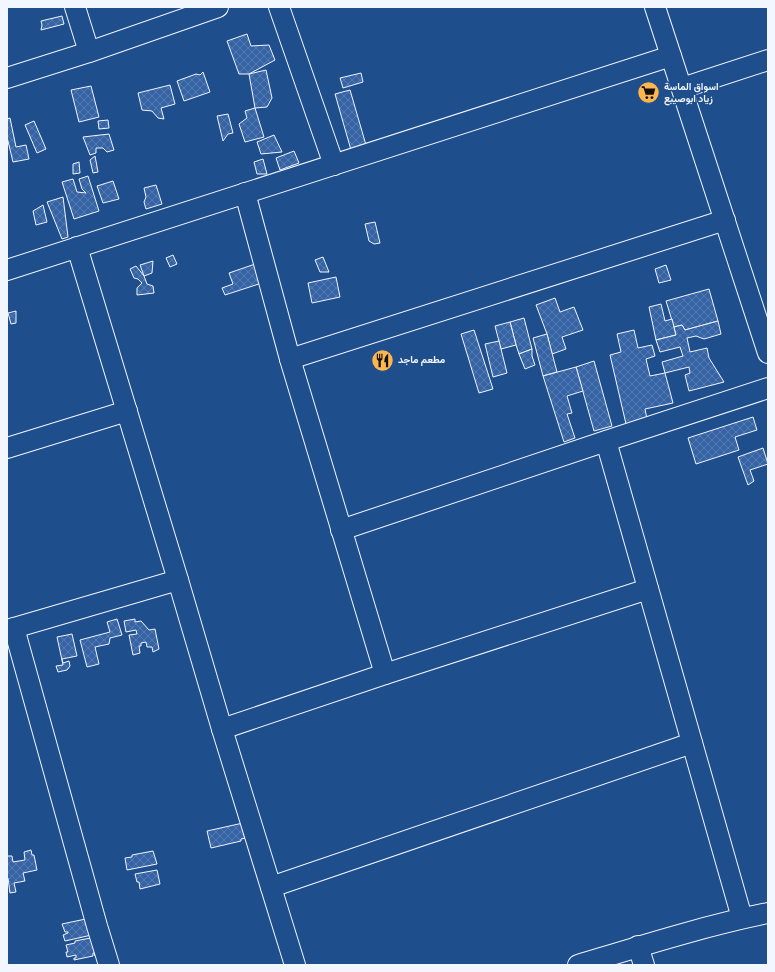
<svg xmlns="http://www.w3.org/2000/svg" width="775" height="972" font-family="'Fira Sans',Vazirmatn,sans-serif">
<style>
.building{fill:url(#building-cross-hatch);stroke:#f2f6ff}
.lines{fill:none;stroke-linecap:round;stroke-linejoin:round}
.minor-casing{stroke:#f2f6ff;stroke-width:22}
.minor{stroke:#1f4e8c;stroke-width:20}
.labels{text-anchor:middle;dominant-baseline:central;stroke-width:3;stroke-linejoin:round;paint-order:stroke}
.poi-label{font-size:10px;font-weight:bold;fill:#f2f6ff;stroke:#1f4e8c;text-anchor:start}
</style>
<defs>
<pattern id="building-cross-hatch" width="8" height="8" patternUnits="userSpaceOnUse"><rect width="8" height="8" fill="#3563a3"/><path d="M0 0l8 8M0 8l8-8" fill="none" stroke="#537ab1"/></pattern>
</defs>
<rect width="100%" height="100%" fill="#1f4e8c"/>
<!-- building -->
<g class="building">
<path d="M 62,16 L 64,24 L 41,30 L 42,25 L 41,21 Z"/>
<path d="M 247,34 L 251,46 L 269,45 L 275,60 L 249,74 L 239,74 L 227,41 Z"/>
<path d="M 266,70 L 272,98 L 267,107 L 255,108 L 249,74 Z"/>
<path d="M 203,72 L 210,92 L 184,101 L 177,81 L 196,74 L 200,75 Z"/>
<path d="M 361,73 L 363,82 L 343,88 L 340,78 Z"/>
<path d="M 170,85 L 175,104 L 161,108 L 164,119 L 158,118 L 152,111 L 142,110 L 138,93 Z"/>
<path d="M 91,86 L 99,117 L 79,122 L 71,90 Z"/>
<path d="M 350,90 L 366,145 L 351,150 L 335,94 Z"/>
<path d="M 255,108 L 264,137 L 245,142 L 239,124 L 247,118 L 245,111 Z"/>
<path d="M 228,114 L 233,133 L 228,134 L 223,141 L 217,116 Z"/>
<path d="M 10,118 L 16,147 L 26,145 L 29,159 L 13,162 L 7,137 L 7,119 Z"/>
<path d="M 108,120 L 109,128 L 99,129 L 98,121 Z"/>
<path d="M 34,121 L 46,149 L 37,153 L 25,125 Z"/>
<path d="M 109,134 L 114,150 L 107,152 L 103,148 L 96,148 L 96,153 L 90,155 L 83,137 Z"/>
<path d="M 274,135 L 282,152 L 261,154 L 257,142 Z"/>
<path d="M 294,151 L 299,163 L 280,170 L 276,158 Z"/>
<path d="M 95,156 L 98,172 L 93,173 L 90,160 Z"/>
<path d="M 263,159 L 267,174 L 257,174 L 254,162 Z"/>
<path d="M 79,162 L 80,173 L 73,174 L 73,164 Z"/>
<path d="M 88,176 L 99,211 L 74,219 L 62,182 L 73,179 L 77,192 L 86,193 L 82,189 L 79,179 Z"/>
<path d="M 113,181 L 119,199 L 103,203 L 97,186 Z"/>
<path d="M 156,185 L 162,204 L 146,209 L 144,202 L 146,197 L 144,188 Z"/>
<path d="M 63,197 L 68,237 L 62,239 L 47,202 Z"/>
<path d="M 43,205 L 47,222 L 36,225 L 33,211 Z"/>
<path d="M 375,222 L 380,243 L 374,244 L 369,241 L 365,224 Z"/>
<path d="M 173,255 L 177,264 L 170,267 L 166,258 Z"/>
<path d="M 323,257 L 329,272 L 320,272 L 315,260 Z"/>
<path d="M 153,261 L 152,273 L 144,276 L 140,265 Z"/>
<path d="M 261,262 L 268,281 L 225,295 L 222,288 L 233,284 L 229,273 Z"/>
<path d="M 666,265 L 671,280 L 659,283 L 655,269 Z"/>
<path d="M 136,266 L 144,276 L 147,284 L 153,286 L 154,293 L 137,295 L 137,288 L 142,283 L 138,279 L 134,278 L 130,269 Z"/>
<path d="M 336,277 L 340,297 L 312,303 L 308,283 Z"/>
<path d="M 709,289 L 718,321 L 685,330 L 682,325 L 674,327 L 666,301 Z"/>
<path d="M 555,298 L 560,312 L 574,307 L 583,330 L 562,337 L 566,349 L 552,354 L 547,334 L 536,305 Z"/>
<path d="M 661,304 L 665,321 L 672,319 L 676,335 L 656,340 L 649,307 Z"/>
<path d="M 16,311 L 16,323 L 11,324 L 8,313 Z"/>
<path d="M 524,318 L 532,349 L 519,354 L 516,345 L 510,322 Z"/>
<path d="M 718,321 L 721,334 L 704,339 L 696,336 L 687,338 L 690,352 L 707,348 L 709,358 L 724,382 L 689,391 L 685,375 L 690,373 L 689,367 L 665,373 L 662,362 L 683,356 L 680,347 L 660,352 L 656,340 L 676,335 L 674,327 L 682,325 L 685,330 Z"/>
<path d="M 510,322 L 516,345 L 501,349 L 495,326 Z"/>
<path d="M 474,330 L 493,389 L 479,393 L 461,334 Z"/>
<path d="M 634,330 L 638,348 L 652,345 L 655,356 L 646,359 L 650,376 L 665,373 L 673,403 L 645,409 L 647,419 L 626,424 L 610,355 L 621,352 L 617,334 Z"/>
<path d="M 547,334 L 557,372 L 543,376 L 533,338 Z"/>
<path d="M 499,341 L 507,373 L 493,377 L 485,344 Z"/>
<path d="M 532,349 L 532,356 L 535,365 L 525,369 L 519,354 Z"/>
<path d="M 594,361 L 612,426 L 594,431 L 576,367 Z"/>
<path d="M 576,367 L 583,391 L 567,396 L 572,413 L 567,414 L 575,438 L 564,442 L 543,376 Z"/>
<path d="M 753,417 L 757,430 L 735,437 L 739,450 L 696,464 L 688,438 Z"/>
<path d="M 763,448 L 768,464 L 750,470 L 754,481 L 748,485 L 738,457 Z"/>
<path d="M 117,619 L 122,635 L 110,638 L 109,644 L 95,647 L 99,664 L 87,667 L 80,640 L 110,632 L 107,622 Z"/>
<path d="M 135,619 L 135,622 L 141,621 L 149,630 L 155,629 L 159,649 L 153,652 L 152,647 L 147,647 L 146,642 L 141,643 L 141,646 L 139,646 L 140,653 L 133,655 L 129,635 L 137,634 L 136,630 L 126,632 L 124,621 Z"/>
<path d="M 72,634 L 77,656 L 62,659 L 63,663 L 69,661 L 70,666 L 67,670 L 58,672 L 56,666 L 63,665 L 57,637 Z"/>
<path d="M 243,823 L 246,838 L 241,839 L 241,841 L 211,848 L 207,831 Z"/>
<path d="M 31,850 L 32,855 L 34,855 L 37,870 L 23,873 L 25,881 L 14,883 L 16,892 L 10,893 L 8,878 L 7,878 L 7,856 L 12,856 L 13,862 L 25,860 L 24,852 Z"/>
<path d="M 153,851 L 157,864 L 127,870 L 125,858 L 132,857 L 132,855 Z"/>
<path d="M 157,870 L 160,884 L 140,889 L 139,882 L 137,882 L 135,874 Z"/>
<path d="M 95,917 L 96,934 L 65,941 L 63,935 L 68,933 L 68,932 L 65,932 L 62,924 Z"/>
<path d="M 106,935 L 99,955 L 95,956 L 94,953 L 93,953 L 93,956 L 74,960 L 74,958 L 76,958 L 76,955 L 67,957 L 66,952 L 68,952 L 66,945 L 75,943 L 75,941 Z"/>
</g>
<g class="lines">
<defs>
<g id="minor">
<path d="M 75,7 L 89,52"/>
<path d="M 279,7 L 334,165"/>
<path d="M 655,7 L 768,353"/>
<path d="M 7,78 L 89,52 L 218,7"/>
<path d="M 682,88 L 768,60"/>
<path d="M 245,193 L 290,359 L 385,674"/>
<path d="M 77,247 L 178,580 L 222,729 L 295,965"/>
<path d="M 7,270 L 671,56"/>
<path d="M 290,359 L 725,220"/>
<path d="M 606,441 L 742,918"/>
<path d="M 7,448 L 127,411"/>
<path d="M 341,530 L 606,441 L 768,388"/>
<path d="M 14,628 L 97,926 L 109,965"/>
<path d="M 7,630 L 178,580"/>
<path d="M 222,729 L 385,674 L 648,589"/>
<path d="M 271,887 L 692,743"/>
<path d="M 638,946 L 644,965"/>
<path d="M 578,965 C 641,946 704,926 768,913"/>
</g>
</defs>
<!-- minor casing -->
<use href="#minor" class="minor-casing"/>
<!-- minor -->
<use href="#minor" class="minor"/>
</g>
<!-- icons -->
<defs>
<symbol id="supermarket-disc" viewBox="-11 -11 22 22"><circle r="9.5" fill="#ffb74d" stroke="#1f4e8c"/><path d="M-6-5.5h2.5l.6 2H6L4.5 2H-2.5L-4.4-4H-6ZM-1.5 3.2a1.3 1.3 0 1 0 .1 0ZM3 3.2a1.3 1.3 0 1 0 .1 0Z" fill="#111"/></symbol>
<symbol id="restaurant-disc" viewBox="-11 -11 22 22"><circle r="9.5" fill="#ffb74d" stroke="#1f4e8c"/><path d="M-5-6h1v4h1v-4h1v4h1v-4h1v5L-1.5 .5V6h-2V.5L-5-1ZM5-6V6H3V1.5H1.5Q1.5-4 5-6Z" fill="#111"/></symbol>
</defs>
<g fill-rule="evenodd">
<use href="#supermarket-disc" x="636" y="80" width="25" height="25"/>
<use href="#restaurant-disc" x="370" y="348" width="25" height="25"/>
</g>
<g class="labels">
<!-- poi labels -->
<g class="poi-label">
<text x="664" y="87">اسواق الماسة<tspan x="664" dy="12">زياد ابوصيبع</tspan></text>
<text x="398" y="360">مطعم ماجد</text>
</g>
</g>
<!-- border -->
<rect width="775" height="972" fill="none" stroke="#f2f6ff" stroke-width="16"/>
</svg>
